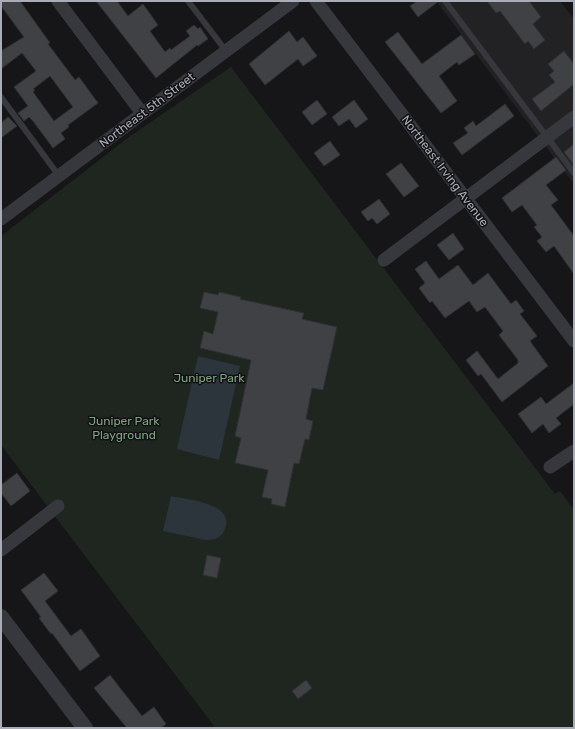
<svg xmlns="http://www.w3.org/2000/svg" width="575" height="729" font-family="Rubik,sans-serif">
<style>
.built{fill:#222225}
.green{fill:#1e261f}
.water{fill:#2c353c}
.building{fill:#404145;stroke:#303034;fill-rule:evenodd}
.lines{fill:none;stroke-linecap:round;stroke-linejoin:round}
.service{stroke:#37383d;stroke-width:6}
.minor{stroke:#37383d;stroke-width:13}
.tertiary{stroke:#37383d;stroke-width:16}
.labels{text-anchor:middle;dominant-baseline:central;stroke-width:3;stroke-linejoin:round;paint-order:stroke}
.street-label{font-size:12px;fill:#a8adb8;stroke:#111113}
.park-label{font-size:12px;fill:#7fa381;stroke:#111113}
</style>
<rect width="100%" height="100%" fill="#161618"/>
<!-- built -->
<path class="built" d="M 436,1 L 560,1 L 574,19 L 574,184 Z"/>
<!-- green -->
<path class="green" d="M 231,67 L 555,494 L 560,491 L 574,510 L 574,728 L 212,728 L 214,726 L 1,445 L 1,236 L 129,137 Z"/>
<!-- water -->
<g class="water">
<path d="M 198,356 L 240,366 L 219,460 L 177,449 Z"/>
<path d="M 171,496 C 187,500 238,503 224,531 C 221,538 214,540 206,540 L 163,531 Z"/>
</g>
<!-- building -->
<g class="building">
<path d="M 1,1 L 20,1 L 50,43 L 48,44 L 75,80 L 79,77 L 98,103 L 68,125 L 69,127 L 61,133 L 65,139 L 53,148 L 33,121 L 29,117 L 24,121 L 18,113 L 28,106 L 14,87 L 36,71 L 22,53 L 1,69 L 1,51 L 24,37 L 1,6 ZM 50,76 L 73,107 L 54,121 L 33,92 L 35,90 L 33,89 Z"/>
<path d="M 96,1 L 117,1 L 128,16 L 143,4 L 158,25 L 150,31 L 165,52 L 170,48 L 171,50 L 190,36 L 186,31 L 194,25 L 198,29 L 200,27 L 208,39 L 198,46 L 197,45 L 156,78 Z"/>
<path d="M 417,1 L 439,1 L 418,17 L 410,6 Z"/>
<path d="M 487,1 L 529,1 L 541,17 L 533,24 L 545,40 L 534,49 L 528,41 L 525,44 L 500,11 L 496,13 Z"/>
<path d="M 289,31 L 297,42 L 303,37 L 317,56 L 303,66 L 298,59 L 265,85 L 249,64 Z"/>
<path d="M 398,32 L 422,64 L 461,35 L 475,54 L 459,65 L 457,62 L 439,76 L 457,101 L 441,113 L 385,42 Z"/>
<path d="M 564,51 L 574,64 L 574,84 L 541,111 L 532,99 L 555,82 L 549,75 L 554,71 L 548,64 Z"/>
<path d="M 317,100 L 327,114 L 312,125 L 302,112 Z"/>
<path d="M 354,100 L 368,119 L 356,128 L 349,119 L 339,126 L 332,117 Z"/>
<path d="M 505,104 L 514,116 L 462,155 L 453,143 L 468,133 L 464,128 L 473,121 L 476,126 Z"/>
<path d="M 8,117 L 17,126 L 1,138 L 1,123 Z"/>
<path d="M 330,141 L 340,155 L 324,166 L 314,153 Z"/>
<path d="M 574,144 L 574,163 L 573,164 L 564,152 Z"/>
<path d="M 556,157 L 566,170 L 546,185 L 558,200 L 551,205 L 574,236 L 574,274 L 554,246 L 546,252 L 537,241 L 542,237 L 534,227 L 537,225 L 522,205 L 512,212 L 502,198 Z"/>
<path d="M 401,163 L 419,186 L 404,197 L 386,174 Z"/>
<path d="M 379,199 L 390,214 L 377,224 L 372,218 L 368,221 L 361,212 Z"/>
<path d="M 453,233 L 464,249 L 449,260 L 437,245 Z"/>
<path d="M 426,261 L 439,279 L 458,265 L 473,285 L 488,273 L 511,304 L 516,300 L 524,311 L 520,314 L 537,336 L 530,341 L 548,366 L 502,402 L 481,374 L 478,376 L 466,360 L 477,351 L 498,379 L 518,363 L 518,360 L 499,335 L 503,331 L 485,307 L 477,312 L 469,301 L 445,318 L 432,301 L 430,303 L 419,288 L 425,283 L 415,269 Z"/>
<path d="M 204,292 L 218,295 L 219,292 L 241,297 L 240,299 L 304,313 L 302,319 L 337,327 L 323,390 L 312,388 L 306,419 L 313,421 L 309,440 L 305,439 L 299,464 L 294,463 L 285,507 L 271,504 L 272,499 L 262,497 L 268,470 L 235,463 L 241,438 L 235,436 L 251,360 L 200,348 L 204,331 L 213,334 L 218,312 L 200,308 Z"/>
<path d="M 574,383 L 574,404 L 556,418 L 561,424 L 549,433 L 543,424 L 532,433 L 518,414 L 541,397 L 546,404 Z"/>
<path d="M 17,473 L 30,491 L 11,506 L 1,493 L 1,485 Z"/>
<path d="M 207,555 L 221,558 L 217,578 L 203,575 Z"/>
<path d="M 44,573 L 58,591 L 45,601 L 71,636 L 81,629 L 100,656 L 80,671 L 52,633 L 51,634 L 39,618 L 41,617 L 21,590 Z"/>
<path d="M 110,675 L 142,716 L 154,707 L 166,724 L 161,728 L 127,728 L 94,688 Z"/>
<path d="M 306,680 L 312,688 L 298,699 L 292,691 Z"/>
</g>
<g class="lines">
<!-- service -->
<g class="service">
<path d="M 188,1 L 226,51"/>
<path d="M 445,1 L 574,173"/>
<path d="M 1,97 L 59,176"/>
</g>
<!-- minor -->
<g class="minor">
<path d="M 58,1 L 142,113"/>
<path d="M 316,1 L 574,341"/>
<path d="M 1,219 L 293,1"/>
<path d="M 384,260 L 574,117"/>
<path d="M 550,467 L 574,451"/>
<path d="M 1,550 L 58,506"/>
</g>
<!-- tertiary -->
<path class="tertiary" d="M 1,617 L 85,728"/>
</g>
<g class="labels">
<!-- street labels -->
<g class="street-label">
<text transform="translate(147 110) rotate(-37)">Northeast 5th Street</text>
<text transform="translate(445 171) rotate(53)">Northeast Irving Avenue</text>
</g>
<!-- park labels -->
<g class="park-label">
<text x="209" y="378">Juniper Park</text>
<text x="124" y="421">Juniper Park<tspan x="124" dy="14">Playground</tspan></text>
</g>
</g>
<!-- border -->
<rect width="575" height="729" fill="none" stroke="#a8adb8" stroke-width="4"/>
</svg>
